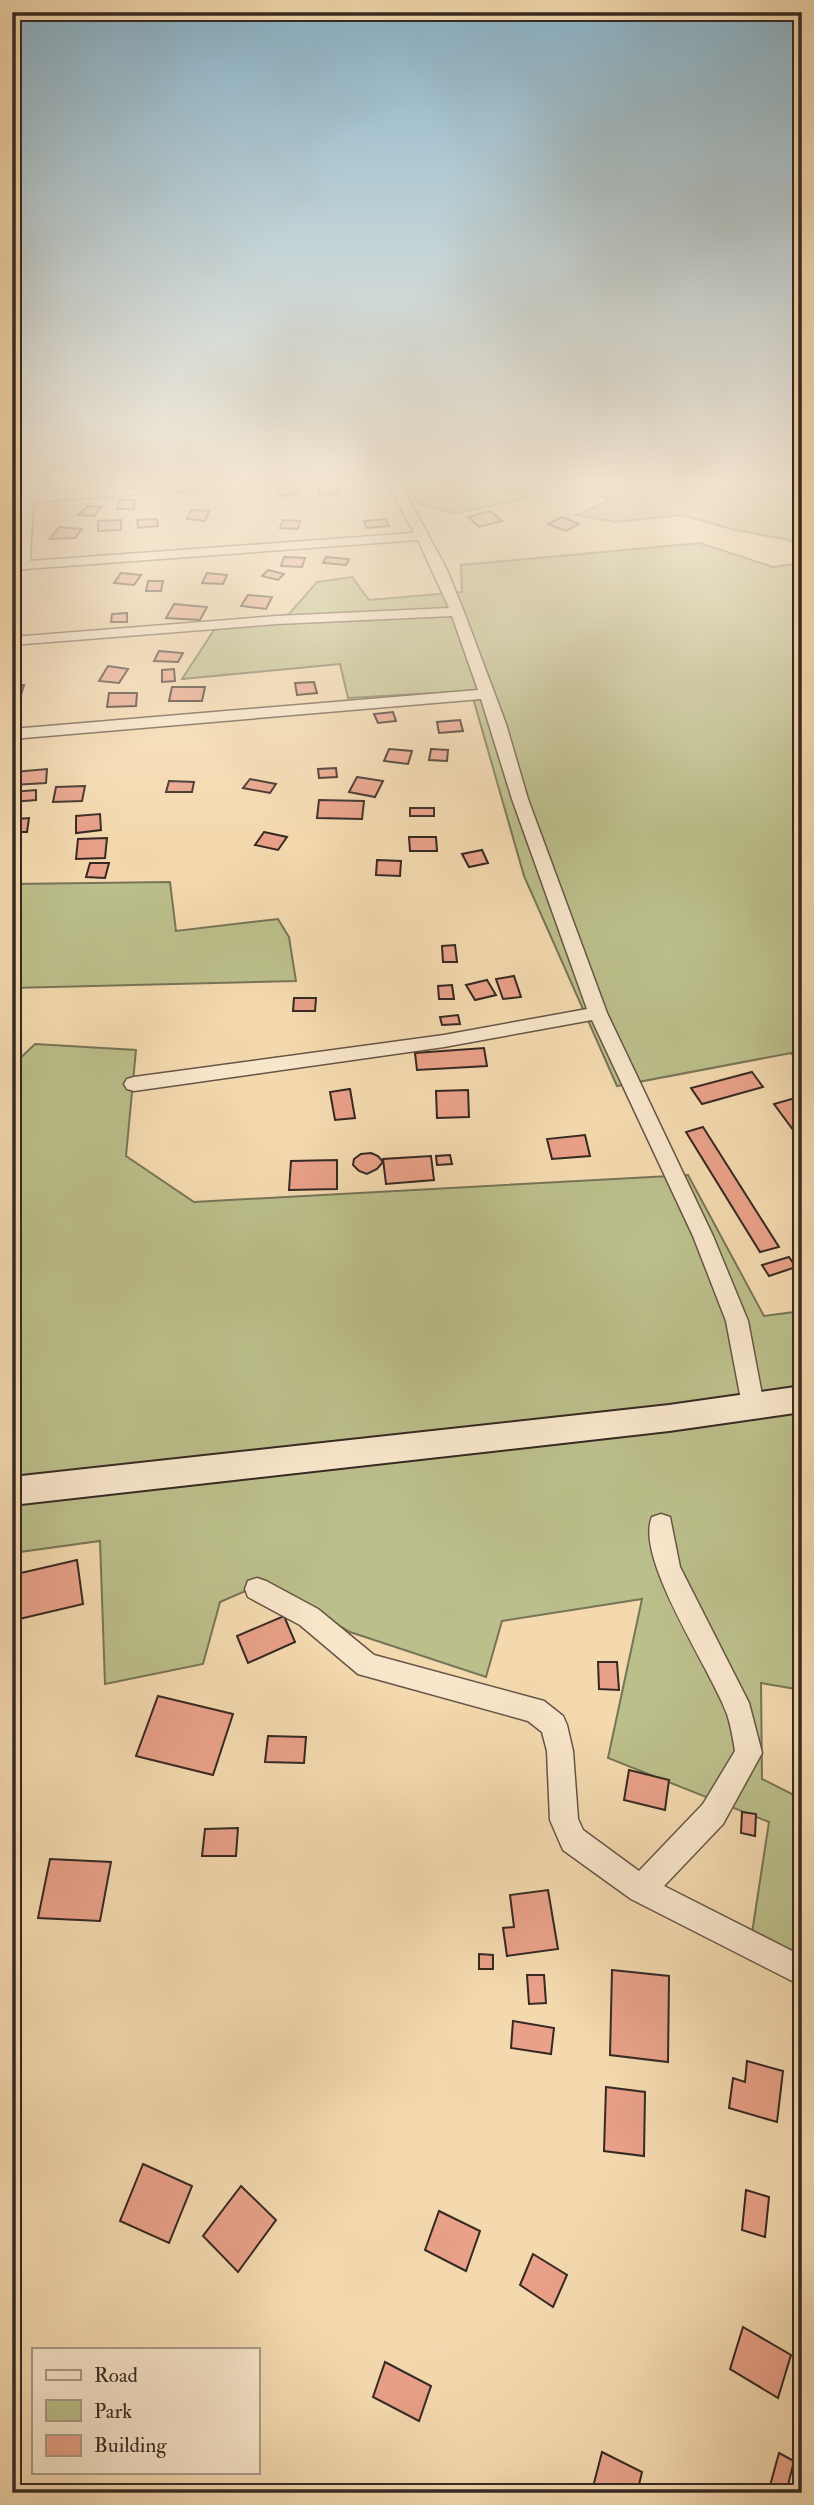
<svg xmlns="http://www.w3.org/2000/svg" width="814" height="2505" font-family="'IM FELL Double Pica',serif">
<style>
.green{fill:#bbbf8b;stroke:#787457;stroke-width:2}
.building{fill:#e9a189;stroke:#362923;stroke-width:2}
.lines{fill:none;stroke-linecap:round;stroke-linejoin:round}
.street-casing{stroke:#665546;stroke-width:3}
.secondary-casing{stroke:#362923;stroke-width:4}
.street{fill:#f8e6cb;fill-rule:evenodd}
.secondary{fill:#f8e6cb;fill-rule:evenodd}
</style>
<rect width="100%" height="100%" fill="#f4d9af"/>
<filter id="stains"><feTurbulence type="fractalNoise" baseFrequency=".00286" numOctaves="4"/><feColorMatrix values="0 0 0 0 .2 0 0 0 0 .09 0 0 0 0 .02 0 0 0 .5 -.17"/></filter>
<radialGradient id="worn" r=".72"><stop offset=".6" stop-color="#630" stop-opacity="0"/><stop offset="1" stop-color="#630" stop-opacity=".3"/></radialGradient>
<!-- green -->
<g class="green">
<path d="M 404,481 L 519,481 L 528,498 L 457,513 L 419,504 Z"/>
<path d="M 577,481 L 802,481 L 802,548 L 788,540 L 731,529 L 682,515 L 615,522 L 577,515 L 609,501 Z"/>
<path d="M 700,543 L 773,567 L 802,563 L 802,1065 L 791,1053 L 617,1086 L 524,876 L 471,691 L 348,698 L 340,664 L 182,679 L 214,630 L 289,614 L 317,582 L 352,577 L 369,600 L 462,592 L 461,565 Z"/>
<path d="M 170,882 L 176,931 L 278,919 L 289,937 L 296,981 L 12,988 L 12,884 Z"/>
<path d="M 35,1044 L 136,1050 L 126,1156 L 194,1202 L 688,1175 L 764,1316 L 802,1311 L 802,1690 L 761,1683 L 762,1779 L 802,1799 L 800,1983 L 748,1959 L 769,1822 L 608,1758 L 642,1599 L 502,1621 L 486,1677 L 350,1632 L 266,1582 L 220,1602 L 203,1664 L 105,1684 L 100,1541 L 12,1553 L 12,1066 Z"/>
</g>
<!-- building -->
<g class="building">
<path d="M 336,484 L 339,494 L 320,495 L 318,486 Z"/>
<path d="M 297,487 L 298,495 L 278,496 L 277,488 Z"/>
<path d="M 119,500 L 135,500 L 134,509 L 117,509 Z"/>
<path d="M 88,506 L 102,507 L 94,516 L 78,515 Z"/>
<path d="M 191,510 L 209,511 L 205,521 L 187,519 Z"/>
<path d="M 491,511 L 502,521 L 479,527 L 468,517 Z"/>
<path d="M 562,517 L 579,524 L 566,531 L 548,524 Z"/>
<path d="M 157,519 L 158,526 L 138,528 L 137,520 Z"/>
<path d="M 386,519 L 389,526 L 367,528 L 364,521 Z"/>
<path d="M 121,520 L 121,530 L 98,531 L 98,521 Z"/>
<path d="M 283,520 L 300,521 L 298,529 L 280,528 Z"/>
<path d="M 59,527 L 82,529 L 75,538 L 50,539 Z"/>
<path d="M 284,557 L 305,558 L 302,567 L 281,566 Z"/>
<path d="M 326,557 L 349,559 L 346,565 L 323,563 Z"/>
<path d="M 268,570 L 284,574 L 278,580 L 262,576 Z"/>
<path d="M 121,573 L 141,575 L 134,585 L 114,583 Z"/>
<path d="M 207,573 L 227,575 L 223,584 L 202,583 Z"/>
<path d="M 148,581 L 163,581 L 161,591 L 146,591 Z"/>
<path d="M 248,595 L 272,597 L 266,609 L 241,606 Z"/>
<path d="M 174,604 L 207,607 L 200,620 L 166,618 Z"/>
<path d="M 127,613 L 127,622 L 111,622 L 112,614 Z"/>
<path d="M 159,651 L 183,653 L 178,662 L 154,661 Z"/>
<path d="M 108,666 L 128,669 L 119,683 L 99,681 Z"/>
<path d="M 174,669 L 175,681 L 162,682 L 162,670 Z"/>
<path d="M 314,682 L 317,693 L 297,695 L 295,683 Z"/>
<path d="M 12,685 L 24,685 L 20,698 L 12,698 Z"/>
<path d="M 172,687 L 205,687 L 202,701 L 169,701 Z"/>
<path d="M 109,693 L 137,693 L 136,706 L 107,707 Z"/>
<path d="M 393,712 L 396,721 L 378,723 L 374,714 Z"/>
<path d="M 460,720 L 463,731 L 439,733 L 437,722 Z"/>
<path d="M 389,749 L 412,751 L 408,764 L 384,761 Z"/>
<path d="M 431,749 L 448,750 L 447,761 L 429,760 Z"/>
<path d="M 336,768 L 337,777 L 319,778 L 318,769 Z"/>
<path d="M 47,769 L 46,783 L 13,785 L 14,772 Z"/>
<path d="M 357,777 L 383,781 L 375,797 L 349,792 Z"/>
<path d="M 250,779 L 276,784 L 270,793 L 243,788 Z"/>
<path d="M 169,781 L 194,782 L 192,792 L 166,792 Z"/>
<path d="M 85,786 L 82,801 L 53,802 L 56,787 Z"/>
<path d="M 36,790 L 36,800 L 12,802 L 12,792 Z"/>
<path d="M 319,800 L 364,801 L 362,819 L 317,818 Z"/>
<rect x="410" y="808" width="24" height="8"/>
<path d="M 100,814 L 101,830 L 76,833 L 76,816 Z"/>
<path d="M 29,818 L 27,832 L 15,832 L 17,819 Z"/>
<path d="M 264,832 L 287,837 L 278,850 L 255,845 Z"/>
<path d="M 409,837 L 436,837 L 437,851 L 410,851 Z"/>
<path d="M 107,838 L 105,858 L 76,859 L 78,839 Z"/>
<path d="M 482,850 L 488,863 L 469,867 L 462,854 Z"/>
<path d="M 377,860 L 401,861 L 400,876 L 376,875 Z"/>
<path d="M 90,863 L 109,863 L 105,878 L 86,877 Z"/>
<path d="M 455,945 L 457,962 L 443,962 L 442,946 Z"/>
<path d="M 514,976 L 521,997 L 503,999 L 496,979 Z"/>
<path d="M 487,980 L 496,995 L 475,1000 L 466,985 Z"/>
<path d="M 452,985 L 454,999 L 439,999 L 438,986 Z"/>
<path d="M 294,998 L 316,998 L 315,1011 L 293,1011 Z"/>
<path d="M 458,1015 L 460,1024 L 442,1025 L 440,1017 Z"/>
<path d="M 484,1048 L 487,1066 L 417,1070 L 415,1053 Z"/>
<path d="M 752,1072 L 763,1087 L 702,1104 L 691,1088 Z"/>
<path d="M 350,1089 L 355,1118 L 335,1120 L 330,1092 Z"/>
<path d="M 468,1090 L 469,1117 L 437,1118 L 436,1091 Z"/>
<path d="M 802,1096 L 802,1142 L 774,1104 Z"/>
<path d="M 703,1127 L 779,1247 L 760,1252 L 686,1132 Z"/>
<path d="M 585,1135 L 590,1156 L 552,1159 L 547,1139 Z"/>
<path d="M 371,1153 L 378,1156 L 383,1162 L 377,1169 L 367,1174 L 359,1171 L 353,1165 L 354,1159 L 361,1154 Z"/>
<path d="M 450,1155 L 452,1164 L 437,1165 L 436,1156 Z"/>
<path d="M 431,1156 L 434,1180 L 386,1184 L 383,1159 Z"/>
<path d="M 337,1160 L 337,1189 L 289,1190 L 291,1161 Z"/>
<path d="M 789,1257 L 796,1267 L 769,1276 L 762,1265 Z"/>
<path d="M 77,1560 L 83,1604 L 15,1620 L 12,1575 Z"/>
<path d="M 284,1616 L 295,1642 L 248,1663 L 237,1636 Z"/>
<path d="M 598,1662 L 617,1662 L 619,1690 L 599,1689 Z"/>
<path d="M 158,1696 L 233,1714 L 213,1775 L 136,1756 Z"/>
<path d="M 268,1736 L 306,1737 L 304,1763 L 265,1762 Z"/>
<path d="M 629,1770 L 669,1780 L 665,1810 L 624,1800 Z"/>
<path d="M 742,1812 L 756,1814 L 755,1836 L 741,1833 Z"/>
<path d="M 238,1828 L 236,1856 L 202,1856 L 205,1829 Z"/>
<path d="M 50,1859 L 111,1862 L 100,1921 L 38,1918 Z"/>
<path d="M 548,1890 L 558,1949 L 507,1956 L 503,1928 L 514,1927 L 510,1895 Z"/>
<path d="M 479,1954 L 493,1955 L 493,1969 L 479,1969 Z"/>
<path d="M 612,1970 L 669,1976 L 668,2062 L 610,2055 Z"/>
<path d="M 527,1975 L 544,1975 L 546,2003 L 529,2004 Z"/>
<path d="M 513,2021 L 554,2028 L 551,2054 L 511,2048 Z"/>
<path d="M 747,2061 L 783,2071 L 777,2122 L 729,2108 L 733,2078 L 745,2082 Z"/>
<path d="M 606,2087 L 645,2092 L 644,2156 L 604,2151 Z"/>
<path d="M 143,2164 L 192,2186 L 169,2243 L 120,2221 Z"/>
<path d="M 241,2186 L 276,2220 L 238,2272 L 203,2236 Z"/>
<path d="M 746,2190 L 769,2197 L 765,2237 L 742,2230 Z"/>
<path d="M 439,2211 L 480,2231 L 466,2271 L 425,2250 Z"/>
<path d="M 533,2254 L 567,2275 L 553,2307 L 520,2285 Z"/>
<path d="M 743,2327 L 791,2355 L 778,2398 L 730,2369 Z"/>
<path d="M 385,2362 L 431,2386 L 419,2421 L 373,2397 Z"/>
<path d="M 602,2452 L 642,2472 L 637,2493 L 604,2493 L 593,2487 Z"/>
<path d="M 779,2453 L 794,2461 L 786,2493 L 768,2493 Z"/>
</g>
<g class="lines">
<defs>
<g id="street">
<path d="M 26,481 L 38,481 L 34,495 L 212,481 L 266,481 L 260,485 L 33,502 L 30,561 L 414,533 L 387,481 L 399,481 L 447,570 L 464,612 L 506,724 L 528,799 L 607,1013 L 713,1236 L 748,1321 L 764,1405 L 761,1412 L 753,1415 L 745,1412 L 742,1405 L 726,1321 L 693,1236 L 592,1020 L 444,1047 L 134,1091 L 127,1089 L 124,1084 L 127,1079 L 134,1077 L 444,1035 L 587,1009 L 512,799 L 481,699 L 12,739 L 12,729 L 478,690 L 452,616 L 277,624 L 12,645 L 12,637 L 277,616 L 449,608 L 418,540 L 12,570 L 12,562 L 17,562 L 20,503 L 12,504 L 12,496 L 22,495 Z"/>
<path d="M 661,1514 L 670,1517 L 680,1567 L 749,1703 L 762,1753 L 723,1824 L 664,1886 L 802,1956 L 802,1986 L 631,1899 L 563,1850 L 550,1820 L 547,1751 L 542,1732 L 528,1721 L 358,1674 L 300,1625 L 248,1597 L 245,1589 L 248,1581 L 257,1578 L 266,1581 L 318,1609 L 374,1655 L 544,1701 L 563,1716 L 567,1725 L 573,1751 L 578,1819 L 583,1830 L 639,1871 L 703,1804 L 735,1751 C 733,1739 731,1726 727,1714 C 712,1671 634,1558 652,1517 Z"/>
</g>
<path id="secondary" d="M 802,1386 L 802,1412 L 669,1431 L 12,1505 L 12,1477 L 669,1405 Z"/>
</defs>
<!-- street casing -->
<use href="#street" class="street-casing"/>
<!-- secondary casing -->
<use href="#secondary" class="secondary-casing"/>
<!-- street -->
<use href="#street" class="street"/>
<!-- secondary -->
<use href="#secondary" class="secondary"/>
</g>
<!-- sky -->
<linearGradient id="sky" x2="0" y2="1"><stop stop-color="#89b6cf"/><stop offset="0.58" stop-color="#faeedb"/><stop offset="1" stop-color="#faeedb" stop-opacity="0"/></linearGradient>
<rect width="814" height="832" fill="url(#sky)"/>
<!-- margin -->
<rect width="814" height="2505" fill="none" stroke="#f4d9af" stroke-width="42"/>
<rect x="14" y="14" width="786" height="2477" fill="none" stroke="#362923" stroke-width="3.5"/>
<rect x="21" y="21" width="772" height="2463" fill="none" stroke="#362923" stroke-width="2"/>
<!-- legend -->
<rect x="32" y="2348" width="228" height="126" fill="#f8e6cb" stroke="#aa9a88" stroke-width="2"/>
<rect x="46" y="2370" width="35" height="10" fill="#f8e6cb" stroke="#aa9a88" stroke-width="2"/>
<text x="94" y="2382" font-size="21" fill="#362923">Road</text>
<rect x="46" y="2400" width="35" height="21" fill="#bbbf8b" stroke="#aa9a88" stroke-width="2"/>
<text x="94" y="2418" font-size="21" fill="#362923">Park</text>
<rect x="46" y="2435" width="35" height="21" fill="#e9a189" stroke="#aa9a88" stroke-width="2"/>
<text x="94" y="2452" font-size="21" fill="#362923">Building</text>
<rect width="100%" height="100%" filter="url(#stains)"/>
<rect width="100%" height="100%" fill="url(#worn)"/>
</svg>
